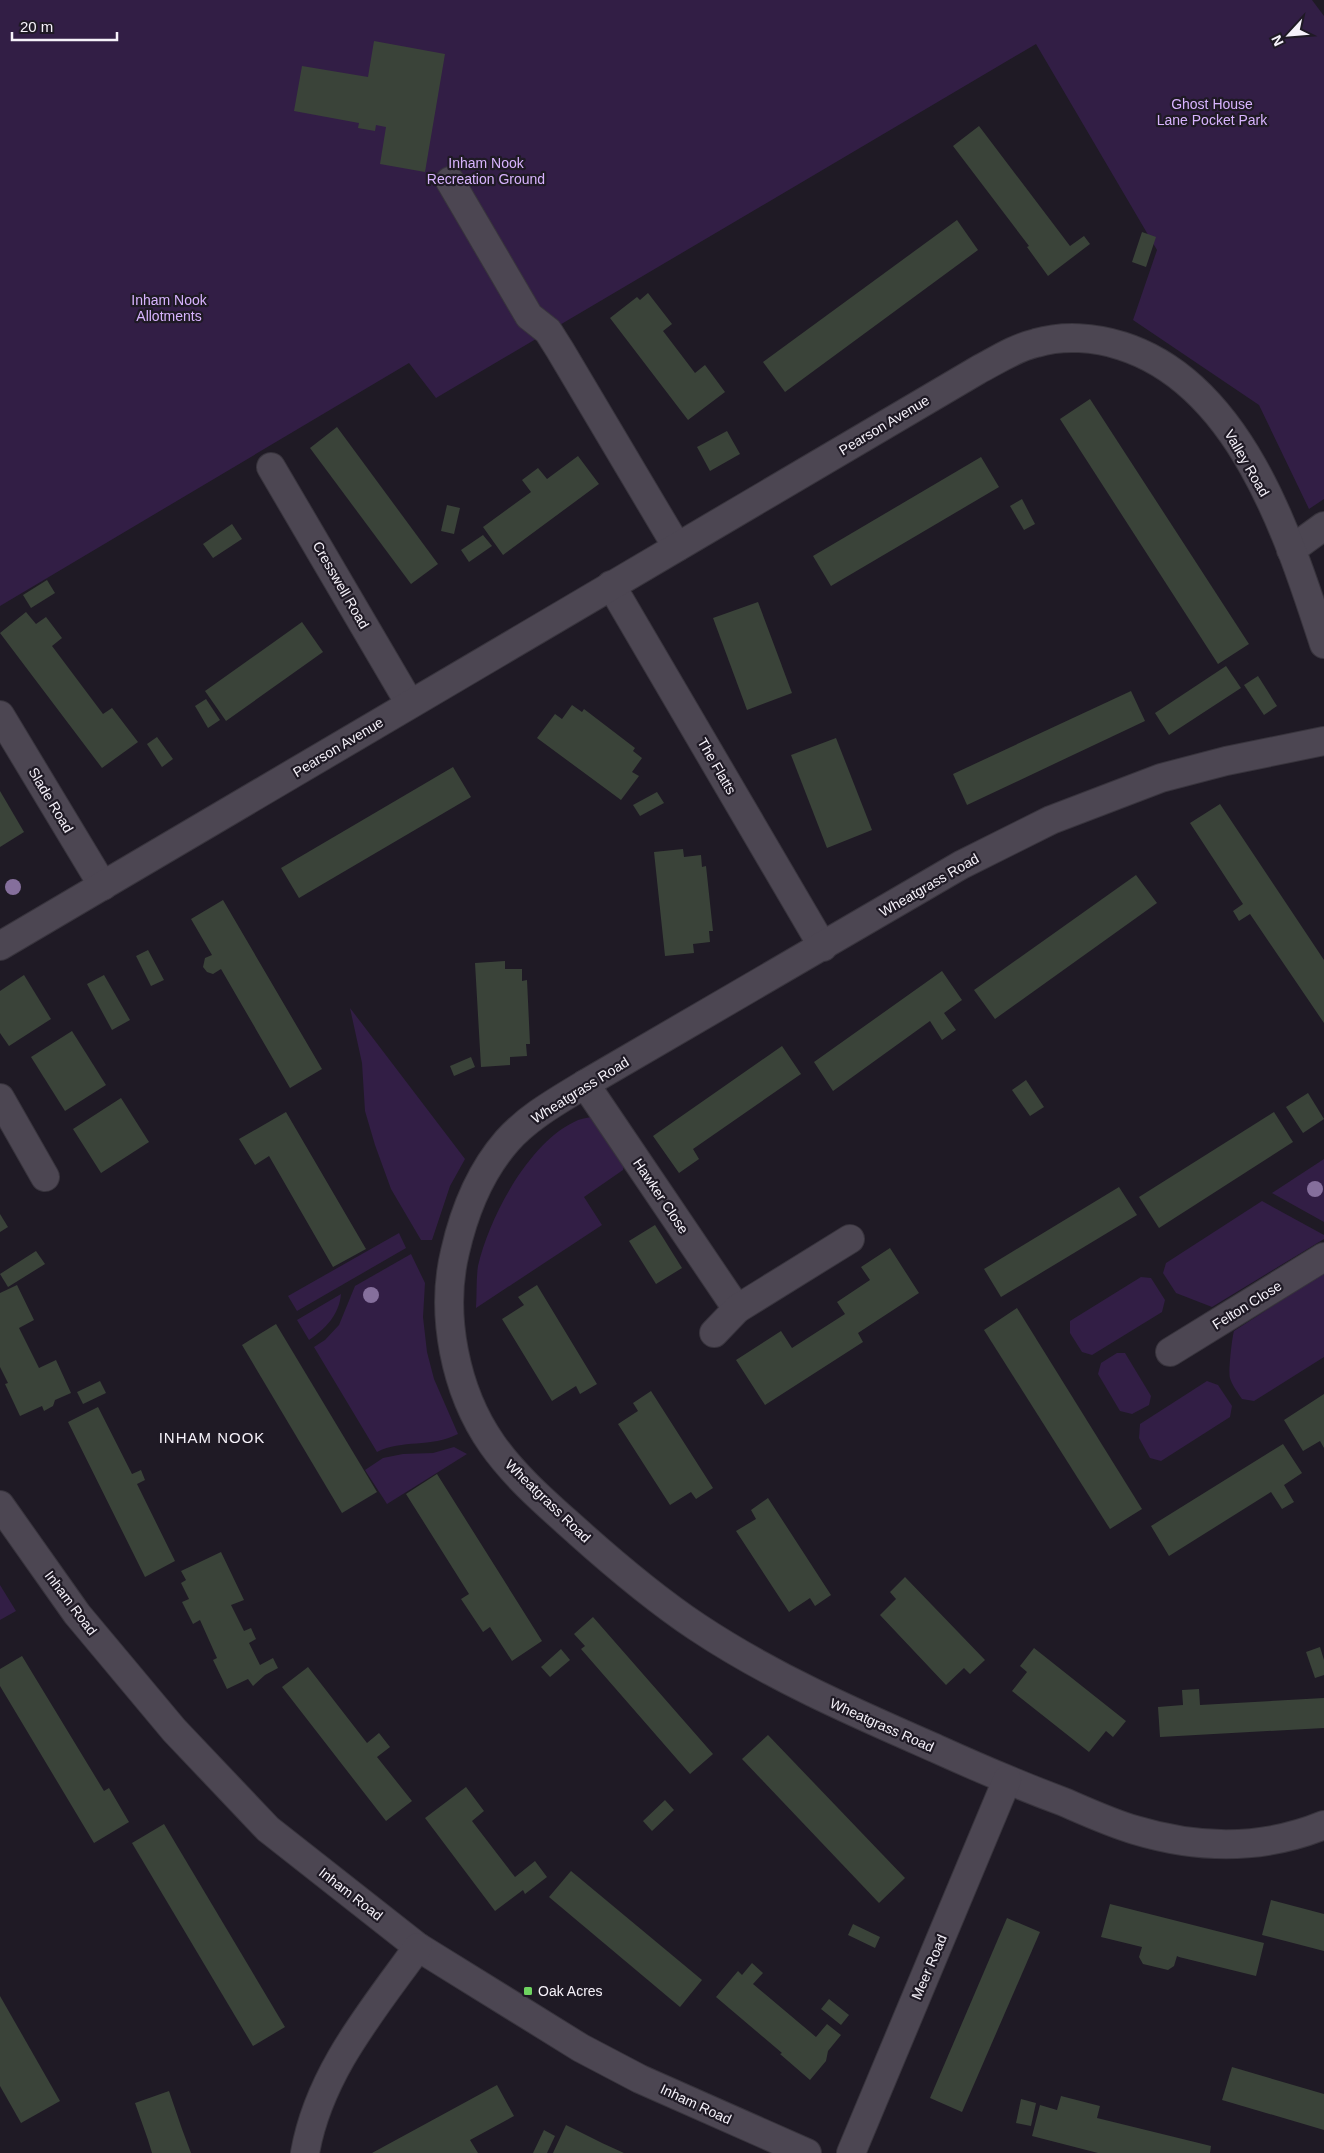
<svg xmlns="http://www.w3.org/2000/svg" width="1324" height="2153" font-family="Helvetica,sans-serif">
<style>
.green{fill:#321e45}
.building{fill:#3a4339}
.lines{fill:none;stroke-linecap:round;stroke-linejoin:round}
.minor-casing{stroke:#38343d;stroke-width:30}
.minor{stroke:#4c4652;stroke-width:28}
.tree{fill:#856f9c}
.poi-dot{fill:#6ed360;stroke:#1f1a25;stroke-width:2}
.labels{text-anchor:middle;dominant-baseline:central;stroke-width:4.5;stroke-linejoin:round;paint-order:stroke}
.park-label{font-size:14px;fill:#d8b4fe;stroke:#1f1a25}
.street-label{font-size:14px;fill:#f6f2fa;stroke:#1f1a25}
.poi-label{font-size:14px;fill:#f6f2fa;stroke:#1f1a25;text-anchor:start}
.neighbourhood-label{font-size:15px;letter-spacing:1px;fill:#f6f2fa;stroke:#1f1a25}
</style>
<rect width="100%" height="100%" fill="#1f1a25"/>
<!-- green -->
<g class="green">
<path d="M 0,0 L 1312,0 L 1324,16 L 1324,499 L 1309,509 L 1259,405 L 1133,320 L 1157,250 L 1036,44 L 436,398 L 409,363 L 0,606 Z"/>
<path d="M 350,1008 L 465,1159 L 450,1186 L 432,1240 L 421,1240 L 391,1189 L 375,1145 L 365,1111 L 362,1063 Z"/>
<path d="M 592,1117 L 625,1160 L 623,1170 L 584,1197 L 602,1225 L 476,1308 C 477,1294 476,1279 478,1266 C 489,1218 528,1144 574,1122 C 579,1119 586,1118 592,1117 Z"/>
<path d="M 1324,1159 L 1324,1222 L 1272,1193 Z"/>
<path d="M 1262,1201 L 1324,1235 L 1324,1239 L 1212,1307 L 1176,1293 L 1163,1273 L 1166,1263 Z"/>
<path d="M 399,1233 L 406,1248 L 297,1311 L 288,1296 Z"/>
<path d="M 411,1254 L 425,1283 L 423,1317 L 427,1352 L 434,1379 L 458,1434 C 431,1448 402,1439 377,1452 L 314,1347 L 325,1340 L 339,1325 L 355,1286 Z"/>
<path d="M 1324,1273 L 1324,1357 L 1254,1401 L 1242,1399 C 1238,1393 1232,1385 1230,1378 C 1228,1374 1232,1337 1234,1331 Z"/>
<path d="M 1141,1277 L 1151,1278 L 1165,1300 L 1162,1312 L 1092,1355 L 1082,1352 L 1070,1333 L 1070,1321 Z"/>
<path d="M 341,1294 C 339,1315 326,1328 309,1340 L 297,1320 Z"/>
<path d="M 1117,1353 L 1125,1353 L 1151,1396 L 1149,1405 L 1132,1414 L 1120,1411 L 1098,1374 L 1101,1363 Z"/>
<path d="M 1207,1381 L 1218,1385 L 1232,1406 L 1230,1417 L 1161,1461 L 1150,1458 L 1139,1438 L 1140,1424 Z"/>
<path d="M 454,1447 L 467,1454 L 387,1504 L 365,1470 L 383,1458 L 403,1454 L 433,1453 Z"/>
<path d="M 0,1585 L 16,1611 L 0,1620 Z"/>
</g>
<!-- building -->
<g class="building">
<path d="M 374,41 L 445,54 L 425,172 L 380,164 L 386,127 L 376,125 L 375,131 L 358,128 L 359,123 L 294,111 L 302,66 L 368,77 Z"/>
<path d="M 979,126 L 1070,246 L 1084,236 L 1090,244 L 1048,276 L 1027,247 L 1029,246 L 953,146 Z"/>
<path d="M 957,220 L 978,250 L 785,392 L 763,362 Z"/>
<path d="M 1142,232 L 1156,237 L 1146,267 L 1132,262 Z"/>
<path d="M 648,293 L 672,324 L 663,331 L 695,373 L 705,365 L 725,392 L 688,420 L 610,318 L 637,297 L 640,300 Z"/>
<path d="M 1090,399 L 1249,644 L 1218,664 L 1060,419 Z"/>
<path d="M 337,427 L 438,564 L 411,584 L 310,448 Z"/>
<path d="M 727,431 L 740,454 L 710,471 L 697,447 Z"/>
<path d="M 578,456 L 599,484 L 503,555 L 483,527 L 531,492 L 522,480 L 538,468 L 547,479 Z"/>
<path d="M 981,457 L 999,487 L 831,586 L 813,556 Z"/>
<path d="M 1022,499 L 1035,524 L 1024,530 L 1010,506 Z"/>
<path d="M 447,505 L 460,508 L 454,534 L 441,531 Z"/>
<path d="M 232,524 L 242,539 L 213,558 L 203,544 Z"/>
<path d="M 483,535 L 492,546 L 469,562 L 461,550 Z"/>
<path d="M 47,580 L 55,593 L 31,608 L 23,595 Z"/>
<path d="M 758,602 L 792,693 L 747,710 L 713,618 Z"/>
<path d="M 26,612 L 36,624 L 46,617 L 62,638 L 52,646 L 103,714 L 112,708 L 138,742 L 102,768 L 0,633 Z"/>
<path d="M 302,622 L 323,652 L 226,721 L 205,691 Z"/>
<path d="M 1226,666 L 1241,688 L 1169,735 L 1155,713 Z"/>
<path d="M 1258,676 L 1277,706 L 1264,715 L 1244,685 Z"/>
<path d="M 1131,691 L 1145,721 L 967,805 L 953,774 Z"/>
<path d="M 206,699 L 220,720 L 208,728 L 195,706 Z"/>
<path d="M 572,705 L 582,712 L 584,709 L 635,748 L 633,751 L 642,758 L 632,772 L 639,776 L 621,800 L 537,738 L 555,714 L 562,719 Z"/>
<path d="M 157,737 L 173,759 L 162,767 L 147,744 Z"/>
<path d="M 836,738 L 872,830 L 827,848 L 791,755 Z"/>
<path d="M 453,767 L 471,797 L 299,898 L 281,868 Z"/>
<path d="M 0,791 L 24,832 L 0,847 Z"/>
<path d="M 657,792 L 664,803 L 640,816 L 633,805 Z"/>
<path d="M 1220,804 L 1324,960 L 1324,1023 L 1250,914 L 1239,921 L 1233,911 L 1243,904 L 1190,823 Z"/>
<path d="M 683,849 L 684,857 L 701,855 L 702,867 L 706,866 L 713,931 L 709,931 L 710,942 L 693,944 L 694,953 L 665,956 L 654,852 Z"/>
<path d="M 1136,875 L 1157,903 L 995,1019 L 974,990 Z"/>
<path d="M 223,900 L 322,1069 L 290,1088 L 221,969 L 213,974 L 207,972 L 203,967 L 205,958 L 212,955 L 191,919 Z"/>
<path d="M 148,950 L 164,980 L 151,986 L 136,956 Z"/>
<path d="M 505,961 L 505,969 L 522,969 L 522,981 L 527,980 L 530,1044 L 526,1044 L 527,1056 L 510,1057 L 510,1065 L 481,1067 L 475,963 Z"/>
<path d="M 942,971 L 962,1000 L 944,1013 L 956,1030 L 942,1040 L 930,1021 L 833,1091 L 814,1062 Z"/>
<path d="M 24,975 L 51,1019 L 9,1046 L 0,1033 L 0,991 Z"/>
<path d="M 104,975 L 130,1020 L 112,1030 L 87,984 Z"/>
<path d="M 72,1031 L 106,1085 L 65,1111 L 31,1057 Z"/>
<path d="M 782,1046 L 801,1074 L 693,1149 L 699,1159 L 679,1173 L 653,1136 Z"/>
<path d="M 471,1057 L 475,1067 L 454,1076 L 450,1066 Z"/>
<path d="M 1026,1080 L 1044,1107 L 1030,1116 L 1012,1090 Z"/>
<path d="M 1308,1093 L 1324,1119 L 1303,1133 L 1286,1107 Z"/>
<path d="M 121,1098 L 149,1142 L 101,1173 L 73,1129 Z"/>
<path d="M 286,1112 L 366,1249 L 333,1267 L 269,1156 L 255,1165 L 239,1139 Z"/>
<path d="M 1274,1112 L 1293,1142 L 1159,1228 L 1139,1197 Z"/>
<path d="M 1119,1187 L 1137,1215 L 1001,1297 L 984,1269 Z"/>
<path d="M 0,1214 L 8,1227 L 0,1232 Z"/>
<path d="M 655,1225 L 682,1268 L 656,1284 L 629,1241 Z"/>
<path d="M 890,1248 L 919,1293 L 858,1333 L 863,1342 L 765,1405 L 736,1360 L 781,1331 L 792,1348 L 845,1314 L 837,1302 L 870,1280 L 861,1267 Z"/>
<path d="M 36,1251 L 45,1264 L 8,1287 L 0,1274 Z"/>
<path d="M 17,1285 L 34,1320 L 19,1328 L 39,1368 L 56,1360 L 71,1393 L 55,1400 L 53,1406 L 44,1411 L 42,1406 L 20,1416 L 5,1384 L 8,1383 L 0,1367 L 0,1293 Z"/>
<path d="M 537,1285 L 597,1384 L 580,1394 L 576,1386 L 552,1401 L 502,1319 L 524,1305 L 518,1297 Z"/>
<path d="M 1017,1308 L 1142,1509 L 1110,1529 L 984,1330 Z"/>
<path d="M 276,1324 L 377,1492 L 342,1513 L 242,1345 Z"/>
<path d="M 100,1381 L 106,1393 L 83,1404 L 77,1392 Z"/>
<path d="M 651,1391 L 713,1488 L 696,1499 L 691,1492 L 670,1505 L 618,1424 L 638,1411 L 633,1403 Z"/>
<path d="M 1324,1394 L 1324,1448 L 1320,1441 L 1303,1451 L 1284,1420 Z"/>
<path d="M 98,1407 L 132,1474 L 141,1470 L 145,1480 L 137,1484 L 175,1561 L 145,1577 L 68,1422 Z"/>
<path d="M 1283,1444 L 1302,1473 L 1284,1485 L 1294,1502 L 1282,1509 L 1271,1492 L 1169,1556 L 1151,1526 Z"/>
<path d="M 437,1474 L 542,1641 L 512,1661 L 490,1627 L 483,1632 L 461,1599 L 469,1594 L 406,1494 Z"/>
<path d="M 768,1498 L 831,1595 L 815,1606 L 810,1598 L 789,1612 L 736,1531 L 756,1519 L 751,1510 Z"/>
<path d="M 221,1552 L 244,1600 L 231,1605 L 244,1631 L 251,1628 L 256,1639 L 249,1643 L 260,1665 L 273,1658 L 278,1668 L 265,1675 L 253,1686 L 248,1679 L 227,1689 L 213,1660 L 217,1658 L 200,1620 L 193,1624 L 182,1602 L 189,1599 L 181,1583 L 186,1580 L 181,1571 Z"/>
<path d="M 905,1577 L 985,1660 L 970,1674 L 964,1668 L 946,1685 L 880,1615 L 896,1599 L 890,1592 Z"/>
<path d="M 593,1617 L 713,1754 L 690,1774 L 581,1649 L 585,1646 L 574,1634 Z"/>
<path d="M 1320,1647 L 1324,1660 L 1324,1675 L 1315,1678 L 1306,1652 Z"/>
<path d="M 1034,1648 L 1126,1721 L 1113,1737 L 1106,1731 L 1089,1752 L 1012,1691 L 1027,1672 L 1020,1666 Z"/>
<path d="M 561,1649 L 570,1660 L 550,1677 L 541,1667 Z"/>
<path d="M 22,1656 L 104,1791 L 109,1788 L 129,1822 L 94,1843 L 0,1686 L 0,1669 Z"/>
<path d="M 308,1667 L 367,1743 L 379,1733 L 390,1747 L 377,1757 L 412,1801 L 386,1821 L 282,1687 Z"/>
<path d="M 1199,1689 L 1200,1705 L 1324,1698 L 1324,1728 L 1160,1737 L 1158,1707 L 1183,1705 L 1182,1690 Z"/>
<path d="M 768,1735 L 905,1878 L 879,1903 L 742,1759 Z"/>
<path d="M 466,1787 L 484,1811 L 472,1821 L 515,1877 L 535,1861 L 547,1877 L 525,1894 L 523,1890 L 495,1911 L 425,1818 Z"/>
<path d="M 665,1800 L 674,1810 L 652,1831 L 643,1821 Z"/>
<path d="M 164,1824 L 285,2027 L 253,2046 L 132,1843 Z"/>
<path d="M 571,1871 L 702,1980 L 680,2007 L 549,1897 Z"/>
<path d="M 1271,1900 L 1324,1914 L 1324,1951 L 1262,1935 Z"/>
<path d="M 1110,1904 L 1264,1943 L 1256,1976 L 1179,1957 L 1177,1956 L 1174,1966 L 1168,1970 L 1143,1964 L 1139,1957 L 1142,1947 L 1101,1937 Z"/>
<path d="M 1007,1918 L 1040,1932 L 962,2112 L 930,2098 Z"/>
<path d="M 853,1924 L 880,1937 L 875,1948 L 848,1935 Z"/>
<path d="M 752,1963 L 763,1973 L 753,1984 L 816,2037 L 827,2024 L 841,2035 L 828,2051 L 826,2061 L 810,2080 L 780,2054 L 782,2053 L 716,1997 L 738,1971 L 742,1975 Z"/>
<path d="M 0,1996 L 60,2101 L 21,2123 L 0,2086 Z"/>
<path d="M 829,1999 L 849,2015 L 841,2025 L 821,2009 Z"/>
<path d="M 1232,2067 L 1324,2094 L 1324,2130 L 1222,2100 Z"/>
<path d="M 497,2085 L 514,2116 L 470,2140 L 478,2153 L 372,2153 Z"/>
<path d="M 169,2091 L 182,2129 L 191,2153 L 152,2153 L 148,2140 L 135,2103 Z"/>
<path d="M 1061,2096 L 1100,2106 L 1097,2118 L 1211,2146 L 1210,2153 L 1098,2153 L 1032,2136 L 1040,2105 L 1057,2110 Z"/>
<path d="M 1021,2099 L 1036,2103 L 1031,2126 L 1016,2123 Z"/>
<path d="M 566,2125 L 602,2143 L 624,2153 L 553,2153 Z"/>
<path d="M 544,2130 L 555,2136 L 547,2153 L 533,2153 Z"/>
</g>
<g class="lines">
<defs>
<g id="minor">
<path d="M 450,181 L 529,316 L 548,331 L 560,350 L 677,547"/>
<path d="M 271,467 L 410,704"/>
<path d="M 1291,550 L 1324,526"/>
<path d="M 611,585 L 823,947"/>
<path d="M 0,715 L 103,886"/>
<path d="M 1324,741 L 1226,761 L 1161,778 L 1051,820 L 961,865 L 585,1084 C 559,1100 528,1117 507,1141 C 480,1172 464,1212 455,1252 C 440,1314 455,1391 492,1444 C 515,1477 548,1505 578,1532 C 616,1566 655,1599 697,1627 C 772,1677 855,1713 937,1749 C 979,1768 1021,1786 1064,1802 C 1087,1812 1111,1823 1135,1830 C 1198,1849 1263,1850 1324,1825"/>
<path d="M 0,946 L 978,370 C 997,360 1015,348 1036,343 C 1063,335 1095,337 1122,346 C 1241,384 1289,537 1324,644"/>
<path d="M 585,1084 L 737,1309"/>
<path d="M 0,1098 L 45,1177"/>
<path d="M 714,1333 L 737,1309 L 850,1239"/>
<path d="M 1170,1352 L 1324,1257"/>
<path d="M 0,1505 L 77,1614 L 174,1730 L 268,1829 L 418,1947 L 581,2048 L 640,2079 L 807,2153"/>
<path d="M 305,2153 C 319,2073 372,2011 418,1947"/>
<path d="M 851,2153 L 1007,1780"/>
</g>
</defs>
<!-- minor casing -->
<use href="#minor" class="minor-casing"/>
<!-- minor -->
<use href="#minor" class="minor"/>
</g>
<!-- trees -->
<g class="tree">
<circle cx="13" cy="887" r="8"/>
<circle cx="1315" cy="1189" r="8"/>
<circle cx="371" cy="1295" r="8"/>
</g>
<!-- markers -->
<rect class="poi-dot" x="523" y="1986" width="10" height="10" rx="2.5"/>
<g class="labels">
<!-- park labels -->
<g class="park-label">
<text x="1212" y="104">Ghost House<tspan x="1212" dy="16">Lane Pocket Park</tspan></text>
<text x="486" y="163">Inham Nook<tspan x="486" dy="16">Recreation Ground</tspan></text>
<text x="169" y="300">Inham Nook<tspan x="169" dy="16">Allotments</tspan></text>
</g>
<!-- street labels -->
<g class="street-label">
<text transform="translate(884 425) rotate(-31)">Pearson Avenue</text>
<text transform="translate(1247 463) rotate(60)">Valley Road</text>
<text transform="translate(341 585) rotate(60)">Cresswell Road</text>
<text transform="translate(338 747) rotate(-31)">Pearson Avenue</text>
<text transform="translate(717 766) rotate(60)">The Flatts</text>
<text transform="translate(51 800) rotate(59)">Slade Road</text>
<text transform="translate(929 885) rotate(-30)">Wheatgrass Road</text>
<text transform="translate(580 1090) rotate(-32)">Wheatgrass Road</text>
<text transform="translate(661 1196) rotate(56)">Hawker Close</text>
<text transform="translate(1247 1305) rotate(-32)">Felton Close</text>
<text transform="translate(548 1501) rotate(44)">Wheatgrass Road</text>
<text transform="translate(71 1603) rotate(53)">Inham Road</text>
<text transform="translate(882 1725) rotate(24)">Wheatgrass Road</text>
<text transform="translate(351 1894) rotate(38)">Inham Road</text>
<text transform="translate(929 1967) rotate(-67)">Meer Road</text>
<text transform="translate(696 2104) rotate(25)">Inham Road</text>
</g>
<!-- poi labels -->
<g class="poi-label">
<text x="538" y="1991">Oak Acres</text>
</g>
<!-- neighbourhood labels -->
<g class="neighbourhood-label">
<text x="212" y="1437">INHAM NOOK</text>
</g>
</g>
<!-- north arrow -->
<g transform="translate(1289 35) rotate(244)" stroke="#1f1a25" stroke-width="4" paint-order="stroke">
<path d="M0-4L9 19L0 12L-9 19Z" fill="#f6f2fa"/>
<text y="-8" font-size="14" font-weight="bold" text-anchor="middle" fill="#f6f2fa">N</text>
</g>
<!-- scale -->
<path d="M12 32v8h105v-8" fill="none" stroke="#f6f2fa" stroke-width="2.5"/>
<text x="20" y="32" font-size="15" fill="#f6f2fa" stroke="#1f1a25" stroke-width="4" paint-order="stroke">20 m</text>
</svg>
